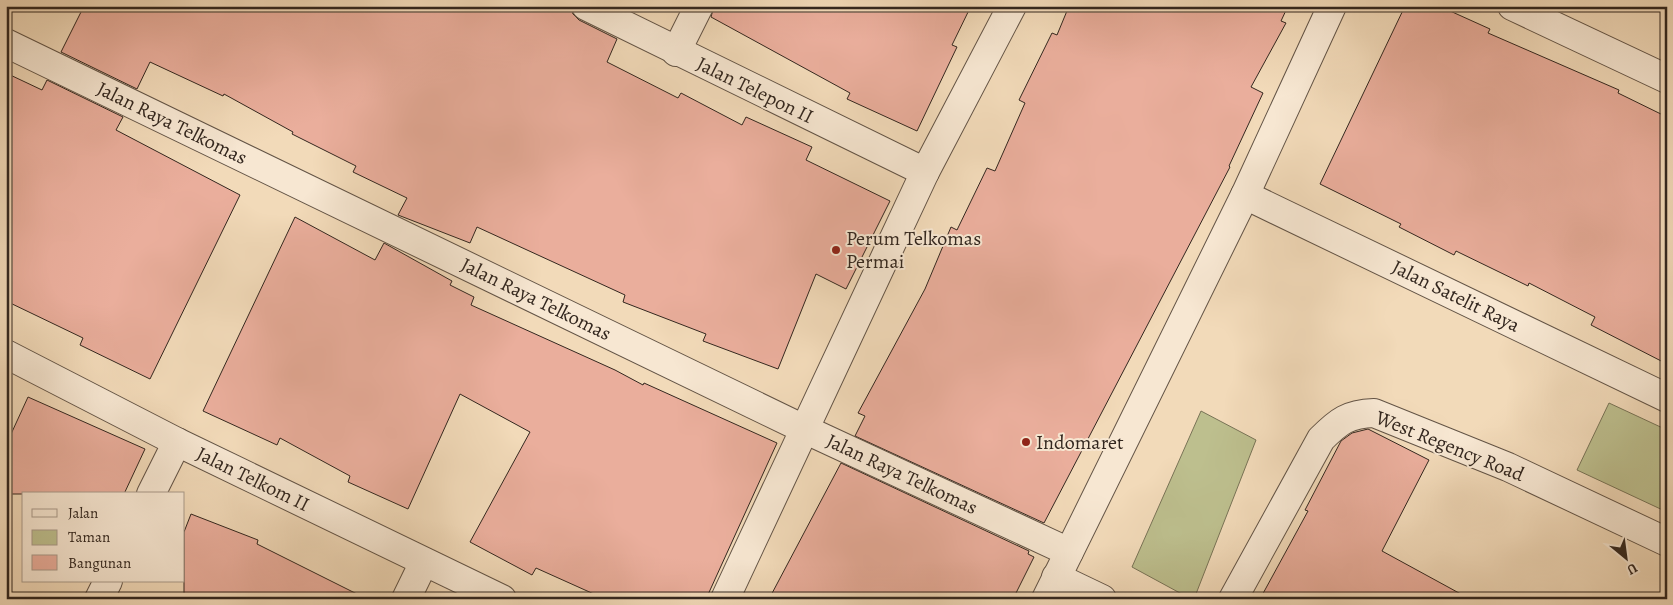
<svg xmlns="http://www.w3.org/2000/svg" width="1673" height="605" font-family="Alegreya,serif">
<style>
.green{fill:#bdbf8e;stroke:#787356}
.building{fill:#eaae9c;stroke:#33271f}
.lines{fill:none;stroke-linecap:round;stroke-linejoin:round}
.minor-casing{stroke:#635446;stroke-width:30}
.minor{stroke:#f7e7d2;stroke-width:28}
.poi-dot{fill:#8f2418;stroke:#f7e7d2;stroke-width:2}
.labels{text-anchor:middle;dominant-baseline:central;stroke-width:4;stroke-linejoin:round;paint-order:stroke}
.street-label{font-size:20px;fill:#33271f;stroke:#f7e7d2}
.poi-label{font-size:20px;fill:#33271f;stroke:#f7e7d2;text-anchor:start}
</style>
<rect width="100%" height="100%" fill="#f2dab9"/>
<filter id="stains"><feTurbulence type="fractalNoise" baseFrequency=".004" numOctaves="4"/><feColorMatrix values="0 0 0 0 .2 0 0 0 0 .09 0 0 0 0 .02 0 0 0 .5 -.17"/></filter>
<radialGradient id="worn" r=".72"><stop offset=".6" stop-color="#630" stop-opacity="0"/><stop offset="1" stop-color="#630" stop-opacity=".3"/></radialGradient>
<!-- green -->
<g class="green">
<path d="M 1609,403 L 1667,430 L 1667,512 L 1577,470 Z"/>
<path d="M 1201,411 L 1256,440 L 1194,599 L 1191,599 L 1132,567 Z"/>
</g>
<!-- building -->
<g class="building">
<path d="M 84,6 L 570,6 L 573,14 L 579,20 L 617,39 L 607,62 L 678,98 L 681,93 L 742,125 L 746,117 L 812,147 L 806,160 L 890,201 L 846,289 L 816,274 L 778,369 L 703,341 L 706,334 L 623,302 L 625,295 L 477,227 L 470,243 L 398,215 L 407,198 L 353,172 L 356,166 L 292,134 L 293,132 L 224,94 L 223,96 L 150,62 L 137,89 L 61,52 Z"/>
<path d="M 714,6 L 971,6 L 952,45 L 957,47 L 917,131 L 847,99 L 850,93 L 711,17 Z"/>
<path d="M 1069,6 L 1288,6 L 1281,21 L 1286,23 L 1251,87 L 1263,93 L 1229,166 L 1230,167 L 1044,523 L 855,436 L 865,416 L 858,413 L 925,289 L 951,227 L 957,230 L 987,168 L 995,171 L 1025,103 L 1019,100 L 1052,33 L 1057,35 Z"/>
<path d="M 1405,6 L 1439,6 L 1490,29 L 1488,33 L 1619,90 L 1618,93 L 1667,117 L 1667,364 L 1591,325 L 1595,317 L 1529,283 L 1528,286 L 1456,251 L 1454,255 L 1399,227 L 1401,224 L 1320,184 Z"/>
<path d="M 6,73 L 42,90 L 47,80 L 123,117 L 116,130 L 240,195 L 150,379 L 80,345 L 83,338 L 6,301 Z"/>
<path d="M 295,217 L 375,260 L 384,243 L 452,281 L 450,285 L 474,297 L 471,305 L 615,370 L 643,385 L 644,383 L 777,443 L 706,599 L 605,599 L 536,568 L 532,575 L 470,542 L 530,432 L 460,394 L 408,509 L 348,482 L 350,476 L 280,438 L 277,445 L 203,411 Z"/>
<path d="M 28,397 L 145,449 L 124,494 L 6,494 L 6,445 Z"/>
<path d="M 1368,429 L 1429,460 L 1382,551 L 1470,599 L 1260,599 L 1308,511 L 1305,510 L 1341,441 L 1352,433 Z"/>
<path d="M 841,463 L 1029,551 L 1028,554 L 1034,557 L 1013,599 L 769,599 Z"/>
<path d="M 191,514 L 258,540 L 257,544 L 367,599 L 184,599 L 184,532 Z"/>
</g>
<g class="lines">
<defs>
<g id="minor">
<path d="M 586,6 L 925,172"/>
<path d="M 1512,6 L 1667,79"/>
<path d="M 6,43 L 804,429 L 1069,552"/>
<path d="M 676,52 L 699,6"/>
<path d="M 1245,195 L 1667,398"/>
<path d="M 6,354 L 177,442 L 502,599"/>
<path d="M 151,494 L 177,442"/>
<path d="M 1056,577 L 1102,599"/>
<path d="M 99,599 L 108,581"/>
<path d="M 406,599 L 424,562"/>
<path d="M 725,599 L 925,172 L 1012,6"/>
<path d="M 1046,599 L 1245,195 L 1332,6"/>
<path d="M 1233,599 L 1321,439 C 1339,421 1348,414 1374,413 L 1508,467 L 1667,542"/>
</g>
</defs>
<!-- minor casing -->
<use href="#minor" class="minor-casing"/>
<!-- minor -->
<use href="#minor" class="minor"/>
</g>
<!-- markers -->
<g class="poi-dot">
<circle cx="836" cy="250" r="5"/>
<circle cx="1026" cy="442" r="5"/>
</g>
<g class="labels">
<!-- street labels -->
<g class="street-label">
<text transform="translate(755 90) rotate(26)">Jalan Telepon II</text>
<text transform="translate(172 123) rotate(26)">Jalan Raya Telkomas</text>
<text transform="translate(1456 296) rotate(26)">Jalan Satelit Raya</text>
<text transform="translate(536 299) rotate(26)">Jalan Raya Telkomas</text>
<text transform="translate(1450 446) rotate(22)">West Regency Road</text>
<text transform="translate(902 474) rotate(25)">Jalan Raya Telkomas</text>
<text transform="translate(253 479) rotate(26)">Jalan Telkom II</text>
</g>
<!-- poi labels -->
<g class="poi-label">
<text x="846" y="238">Perum Telkomas<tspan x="846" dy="23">Permai</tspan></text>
<text x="1036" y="442">Indomaret</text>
</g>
</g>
<!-- margin -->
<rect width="1673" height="605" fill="none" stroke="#f2dab9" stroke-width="25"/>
<rect x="8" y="8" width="1658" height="590" fill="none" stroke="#33271f" stroke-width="2.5"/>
<rect x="12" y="12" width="1648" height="580" fill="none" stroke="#33271f"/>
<!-- legend -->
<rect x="22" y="492" width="162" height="90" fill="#f7e7d2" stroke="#a99a8a"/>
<rect x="32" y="509" width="25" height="8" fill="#f7e7d2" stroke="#a99a8a"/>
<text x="68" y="518" font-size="15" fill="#33271f">Jalan</text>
<rect x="32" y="530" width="25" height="15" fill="#bdbf8e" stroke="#a99a8a"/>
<text x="68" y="542" font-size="15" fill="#33271f">Taman</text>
<rect x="32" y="555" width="25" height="15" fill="#eaae9c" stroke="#a99a8a"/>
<text x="68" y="568" font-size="15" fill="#33271f">Bangunan</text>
<!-- north arrow -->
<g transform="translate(1626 558) rotate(151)" stroke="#f7e7d2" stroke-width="4" paint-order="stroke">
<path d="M0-4L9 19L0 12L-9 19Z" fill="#33271f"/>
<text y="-8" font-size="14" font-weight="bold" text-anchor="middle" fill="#33271f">U</text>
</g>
<rect width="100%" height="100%" filter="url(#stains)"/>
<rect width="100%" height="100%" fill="url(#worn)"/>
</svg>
